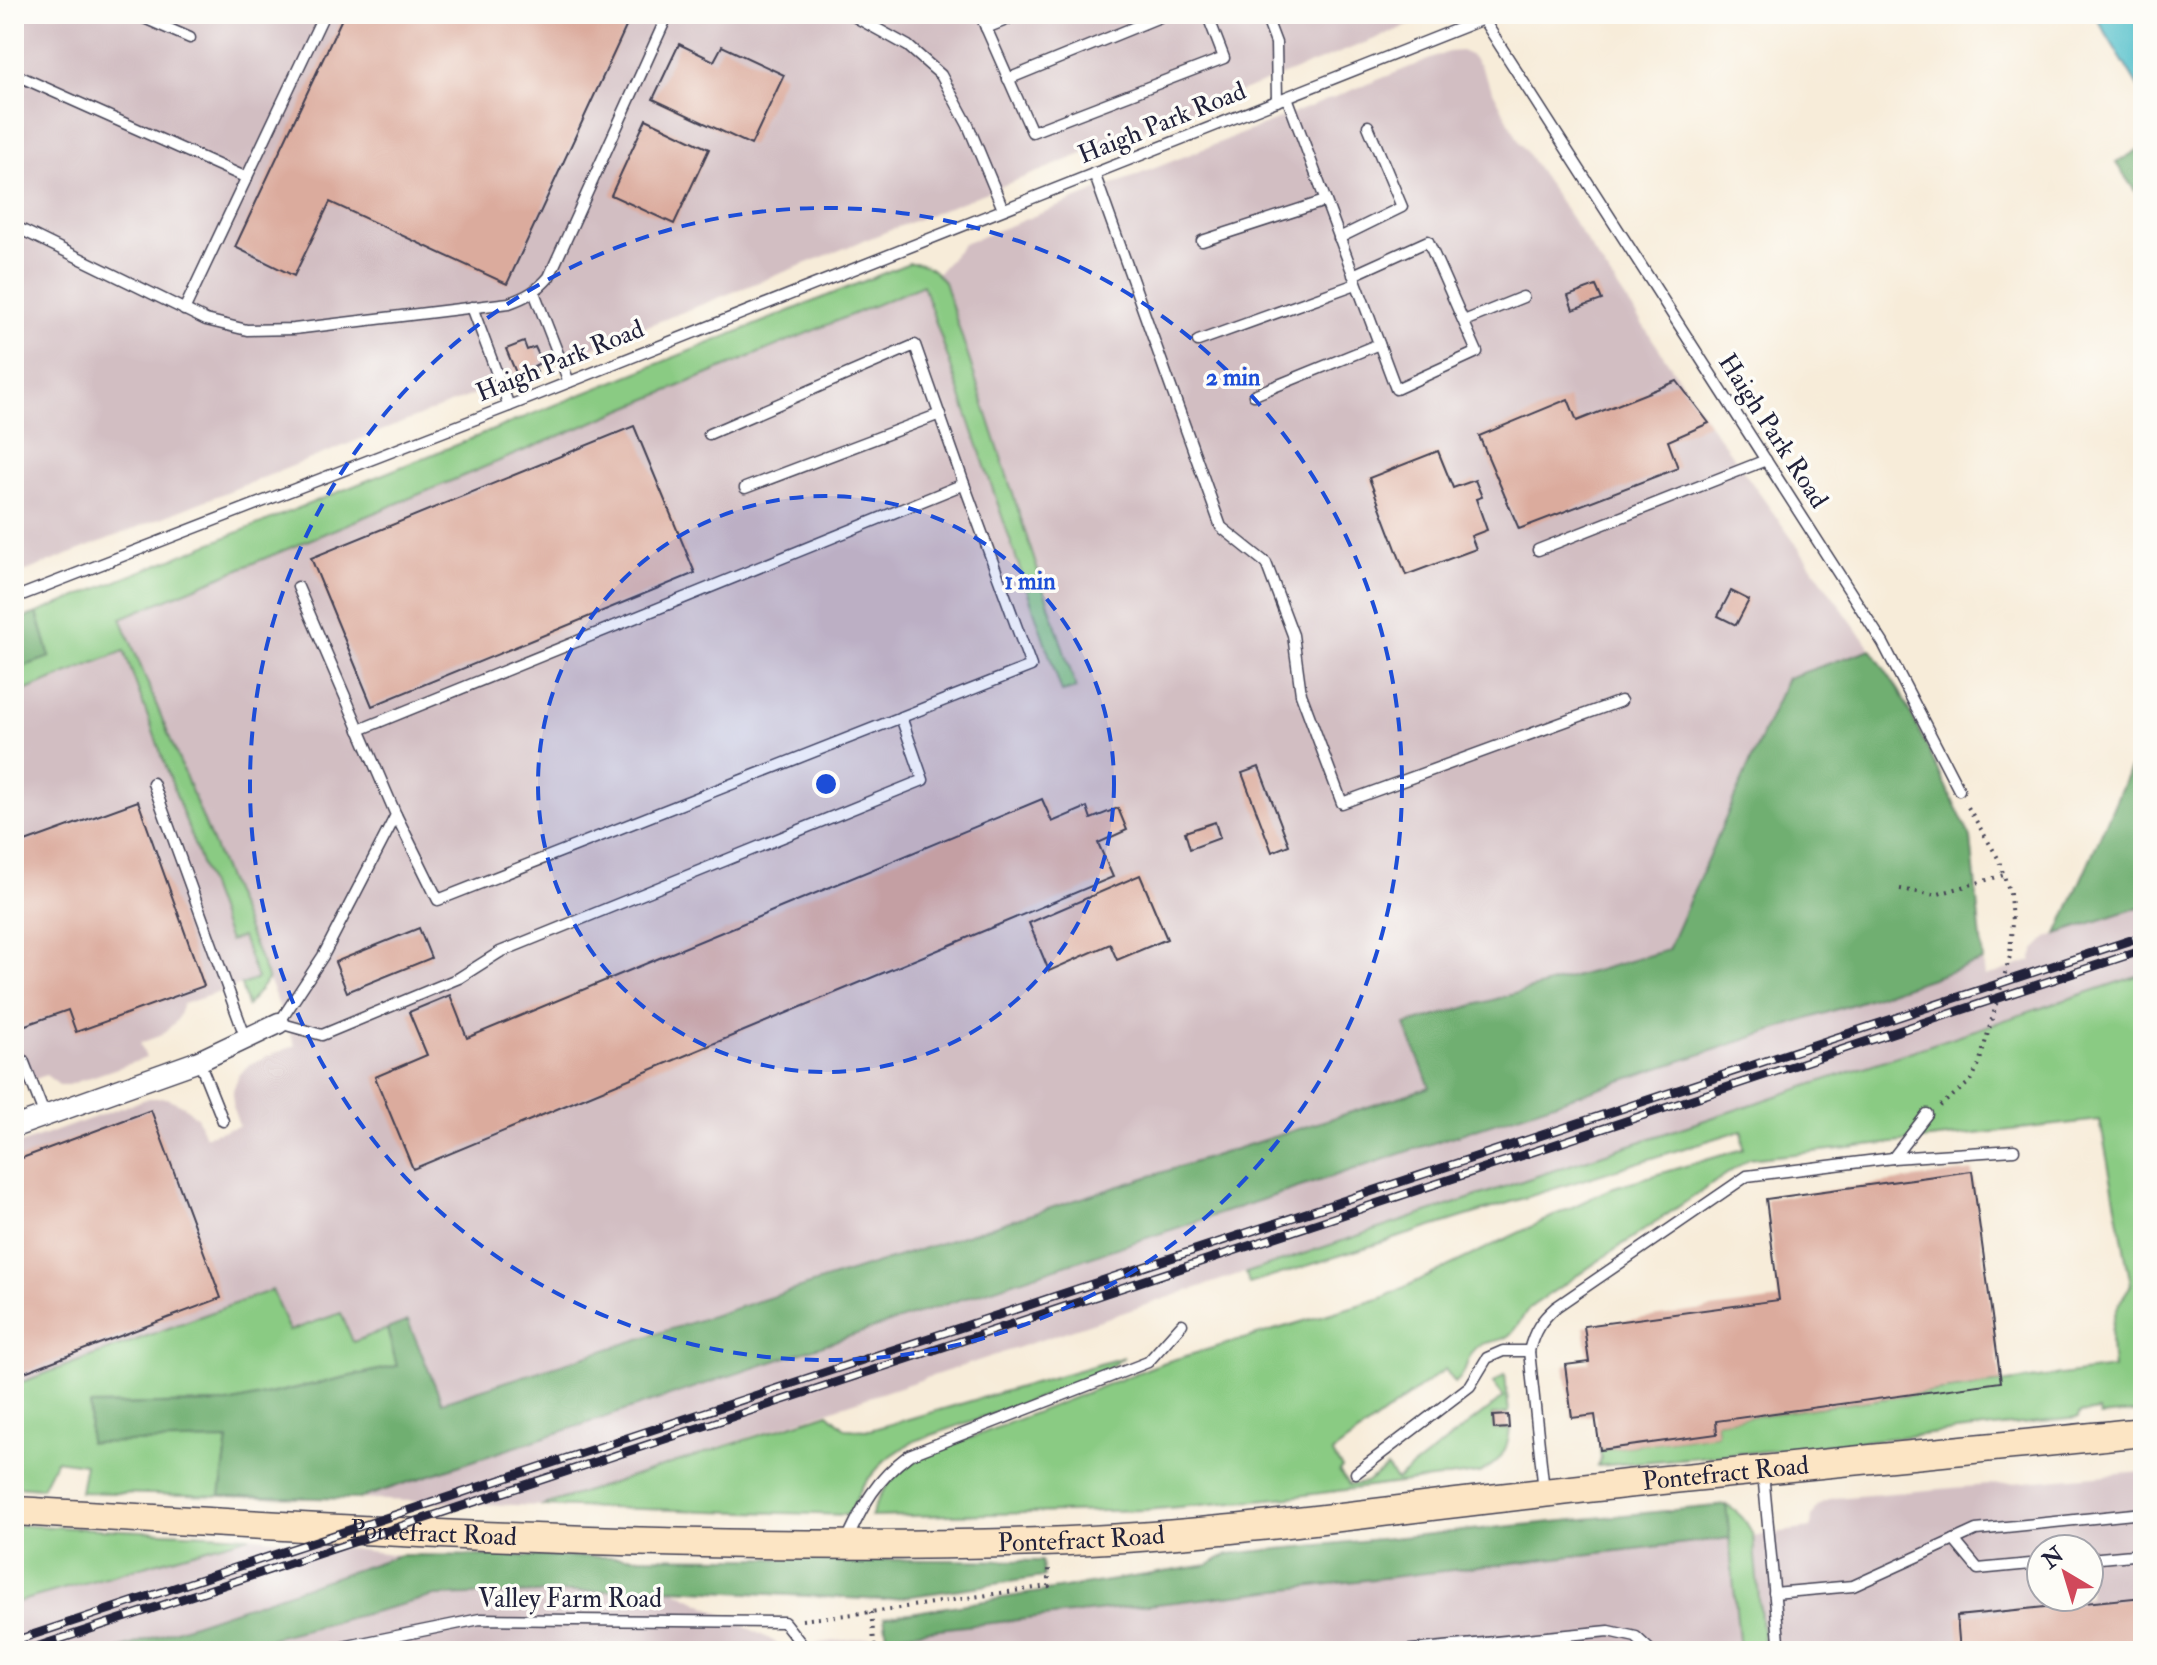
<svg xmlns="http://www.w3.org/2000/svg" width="2157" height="1665" font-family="'IM FELL Double Pica',serif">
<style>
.industrial{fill:#d2bec2;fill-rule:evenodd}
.green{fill:#8acb83;stroke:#56765f;stroke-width:2}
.forest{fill:#6faf71;stroke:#486856;stroke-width:2}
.water{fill:#52c0cb;stroke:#3a7183;stroke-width:2}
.building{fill:#dbab9d}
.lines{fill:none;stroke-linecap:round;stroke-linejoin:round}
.service-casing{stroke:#424053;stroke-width:13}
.minor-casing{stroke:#424053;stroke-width:23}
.secondary-casing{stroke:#424053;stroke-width:31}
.path{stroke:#424053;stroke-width:4;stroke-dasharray:2 6;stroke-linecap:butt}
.service{stroke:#fff;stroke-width:10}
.minor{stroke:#fff;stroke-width:20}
.secondary{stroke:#fce5c4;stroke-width:28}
.rail-casing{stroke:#22223b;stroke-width:9}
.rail{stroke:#fdfcf7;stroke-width:6;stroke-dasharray:18;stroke-linecap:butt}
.ring{fill:none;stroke:#1d4ed8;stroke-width:4;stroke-dasharray:14 10}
.labels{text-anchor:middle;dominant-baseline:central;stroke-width:7;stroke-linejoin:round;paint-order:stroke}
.street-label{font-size:26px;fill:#22223b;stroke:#fdfcf7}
.centre{fill:#1d4ed8;stroke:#fdfcf7;stroke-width:4}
.ring-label{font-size:24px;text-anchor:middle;font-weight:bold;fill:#1d4ed8;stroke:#fdfcf7;stroke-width:7;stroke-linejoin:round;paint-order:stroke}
</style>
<rect width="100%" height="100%" fill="#fdfcf7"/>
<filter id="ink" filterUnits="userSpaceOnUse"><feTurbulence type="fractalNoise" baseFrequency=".0125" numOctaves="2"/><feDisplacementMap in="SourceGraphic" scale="16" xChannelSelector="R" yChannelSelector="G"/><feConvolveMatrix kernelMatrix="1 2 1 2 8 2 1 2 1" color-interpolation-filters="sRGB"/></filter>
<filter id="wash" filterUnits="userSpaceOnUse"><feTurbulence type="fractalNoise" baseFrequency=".006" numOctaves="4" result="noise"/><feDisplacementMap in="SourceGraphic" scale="32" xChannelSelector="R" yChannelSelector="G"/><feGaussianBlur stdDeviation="1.8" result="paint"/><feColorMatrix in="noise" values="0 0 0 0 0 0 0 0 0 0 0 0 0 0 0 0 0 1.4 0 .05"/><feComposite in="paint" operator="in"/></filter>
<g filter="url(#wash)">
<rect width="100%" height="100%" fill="#f7ecd9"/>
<!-- industrial -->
<g class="industrial">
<path d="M 14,14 L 1438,14 L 14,576 Z"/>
<path d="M 1461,51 L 1472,56 L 1480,66 L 1519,141 L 1709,423 L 1871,649 L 1787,678 L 1668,950 L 1405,1025 L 1431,1086 L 441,1402 L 408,1322 L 353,1342 L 289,1332 L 272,1290 L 14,1385 L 14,1146 L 149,1098 L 167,1098 L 184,1106 L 197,1117 L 205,1136 L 239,1126 L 233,1108 L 233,1090 L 239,1075 L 250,1064 L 295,1045 L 120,618 L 923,285 L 1061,691 L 1075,688 L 944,282 L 937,274 L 963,244 L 1448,52 Z"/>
<path d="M 123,651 L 229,941 L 242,936 L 257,980 L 183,1004 L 177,1020 L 162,1035 L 140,1043 L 146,1058 L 68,1085 L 59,1085 L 46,1075 L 15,1087 L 14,1097 L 14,695 Z"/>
<path d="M 2143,906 L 2143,974 L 2039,1038 L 2007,1019 L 541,1506 L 358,1499 L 1983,961 L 1985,977 L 2031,961 L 2035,950 L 2048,937 Z"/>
<path d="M 2143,1472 L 2143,1651 L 1764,1651 L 1753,1536 L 1811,1528 L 1812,1517 L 1818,1505 L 1834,1498 ZM 2041,1549 L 2089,1549 L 2089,1597 L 2041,1597 Z"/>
<path d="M 250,1536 L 400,1555 L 113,1651 L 14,1651 L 14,1603 Z"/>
<path d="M 1730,1538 L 1740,1651 L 220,1651 L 435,1596 L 673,1589 L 785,1647 Z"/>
</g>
<!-- green -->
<g class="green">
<path d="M 909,263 C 926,262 933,269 944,282 L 1076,688 L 1062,692 L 923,285 L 121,618 L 268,979 L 247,1006 L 241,985 L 257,979 L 242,937 L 229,941 L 124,651 L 14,695 L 14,670 L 50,657 L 37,613 Z"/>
<path d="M 2143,974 L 2143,1412 L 2100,1416 L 2099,1411 L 2079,1414 L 2078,1418 L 1790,1449 L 1597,1466 L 1601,1459 L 1600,1450 L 1717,1434 L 1716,1421 L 2113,1368 C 2109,1332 2109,1315 2131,1285 L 2100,1120 L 1749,1159 L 1532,1306 C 1522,1315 1517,1330 1508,1336 C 1497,1344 1484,1339 1474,1350 C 1465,1361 1467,1374 1455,1383 L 1445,1369 L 1332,1453 L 1342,1468 L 1339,1471 L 1349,1485 L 1366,1483 L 1387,1468 L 1396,1480 L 1504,1397 L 1493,1383 L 1505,1374 L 1509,1413 L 1492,1415 L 1494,1430 L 1510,1429 C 1508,1452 1499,1463 1479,1473 L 1290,1497 L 1145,1510 L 871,1517 C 880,1488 896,1472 922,1457 L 1162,1363 L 1382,1298 L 1614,1187 L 1743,1149 L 1742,1130 L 1249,1284 L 1246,1273 Z"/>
<path d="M 272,1290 L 289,1331 L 341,1313 L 353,1342 L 387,1329 L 397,1366 L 228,1403 L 90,1405 L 89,1442 L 228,1440 L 220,1496 L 80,1492 L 85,1464 L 56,1460 L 42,1488 L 14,1486 L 14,1385 Z"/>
<path d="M 1124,1357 L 1094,1378 L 912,1442 L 885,1460 L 863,1485 L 849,1515 L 541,1506 L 828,1413 L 846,1429 L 870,1430 Z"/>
<path d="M 1726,1505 C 1740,1513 1747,1521 1753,1536 L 1764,1651 L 1740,1651 Z"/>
<path d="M 14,1525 L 250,1536 L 14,1603 Z"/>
</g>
<!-- forest -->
<g class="forest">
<path d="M 2143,147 L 2143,203 L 2116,163 Z"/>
<path d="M 37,613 L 50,657 L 14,670 L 14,621 Z"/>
<path d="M 1871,649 L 1900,692 L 1971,838 L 1983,961 L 358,1499 L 220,1496 L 228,1440 L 89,1443 L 90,1405 L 228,1403 L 397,1366 L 387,1329 L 408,1321 L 442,1402 L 1430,1087 L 1405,1025 L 1668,950 L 1787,678 Z"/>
<path d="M 2143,739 L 2143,906 L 2057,934 Z"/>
<path d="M 1726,1505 L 1730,1538 L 887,1635 L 884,1617 L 1208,1565 L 1228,1554 Z"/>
<path d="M 400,1555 L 1042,1561 L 1044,1577 L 884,1600 L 673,1589 L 435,1596 L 220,1651 L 113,1651 Z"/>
</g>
<!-- water -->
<path class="water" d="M 2095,14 L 2143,14 L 2143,95 L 2099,22 Z"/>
<g id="blocks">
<!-- building -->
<g class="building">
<path d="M 344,14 L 632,14 L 507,284 L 330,202 L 294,276 L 235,247 Z"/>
<path d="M 679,44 L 714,61 L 722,46 L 784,75 L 751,145 L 653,99 Z"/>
<path d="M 646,119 L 709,149 L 674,224 L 611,195 Z"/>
<path d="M 1596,286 L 1602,300 L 1573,310 L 1568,296 Z"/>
<path d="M 524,342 L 527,350 L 535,347 L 542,362 L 534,366 L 537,372 L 519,380 L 506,349 Z"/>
<path d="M 1677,381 L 1709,423 L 1668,441 L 1678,468 L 1519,529 L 1479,436 L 1568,399 L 1577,421 Z"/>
<path d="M 634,426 L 695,573 L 372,706 L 311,558 Z"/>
<path d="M 1438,451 L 1453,488 L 1475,480 L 1482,497 L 1476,499 L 1487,530 L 1471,536 L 1476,549 L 1406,575 L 1369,478 Z"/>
<path d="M 1731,591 L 1749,600 L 1736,625 L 1718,616 Z"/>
<path d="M 1259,767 L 1289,845 L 1272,852 L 1242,773 Z"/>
<path d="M 1042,799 L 1052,822 L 1087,807 L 1091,819 L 1118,808 L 1127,830 L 1098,843 L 1113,877 L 413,1169 L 375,1077 L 427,1055 L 409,1012 L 450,995 L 467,1038 Z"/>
<path d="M 138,801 L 204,986 L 76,1032 L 68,1010 L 14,1029 L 14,839 L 17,845 Z"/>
<path d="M 1215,822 L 1220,838 L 1190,849 L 1185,832 Z"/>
<path d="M 1140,875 L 1167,939 L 1117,960 L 1110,944 L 1049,971 L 1029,923 Z"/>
<path d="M 419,928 L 431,958 L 347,992 L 335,962 Z"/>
<path d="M 151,1110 L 221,1298 L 14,1376 L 14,1161 Z"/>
<path d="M 1972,1171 L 2001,1382 L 1716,1421 L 1717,1434 L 1600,1450 L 1595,1415 L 1572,1418 L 1565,1365 L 1589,1362 L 1584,1326 L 1779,1300 L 1766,1199 Z"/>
<path d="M 1508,1415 L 1509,1428 L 1494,1429 L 1493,1416 Z"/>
<path d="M 2143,1597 L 2143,1651 L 1960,1651 L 1957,1616 Z"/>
</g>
</g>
</g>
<g filter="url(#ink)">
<use href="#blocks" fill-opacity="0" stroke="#424053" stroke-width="2"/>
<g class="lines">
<defs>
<g id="service">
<path d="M 135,14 L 190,38"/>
<path d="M 850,14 L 908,46 L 941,75 L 968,125 L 1003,209"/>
<path d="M 980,14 L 1032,132 L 1224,58 L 1209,19 L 1199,14"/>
<path d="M 1265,14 L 1276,43 L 1277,101"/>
<path d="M 1483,19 L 1502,14"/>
<path d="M 986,28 L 1021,14"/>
<path d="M 14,74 L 247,178"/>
<path d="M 1008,79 L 1167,14"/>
<path d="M 1287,97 L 1396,389 L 1477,352 L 1428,241 L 1353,275"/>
<path d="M 1094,173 L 1221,527 L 1266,563 L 1293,635 L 1301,694 L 1342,803 L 1621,701"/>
<path d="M 14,226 L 206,320 L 247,330 L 294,329 L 509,303 C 526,297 537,291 549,277 L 668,14"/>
<path d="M 1339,238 L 1402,207 L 1368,126"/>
<path d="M 1202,241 L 1325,201"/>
<path d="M 534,292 L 569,382"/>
<path d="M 472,307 L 509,406"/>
<path d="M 184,310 L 324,14"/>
<path d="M 1464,321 L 1523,297"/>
<path d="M 1198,341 L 1356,284"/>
<path d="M 1254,395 L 1379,344"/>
<path d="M 745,488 L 940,414"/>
<path d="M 1538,550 L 1766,460"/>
<path d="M 298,587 L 396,815 L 323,956 L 279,1023 L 322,1035 L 459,978 L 500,952 L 923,780 L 901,717"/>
<path d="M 14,598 L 509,406 L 1483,19 L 1883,643 L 1959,790"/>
<path d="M 359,730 L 964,484 L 915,345 L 709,434"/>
<path d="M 153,783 L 246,1039"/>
<path d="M 396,815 L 438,900 L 1031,666 L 964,484"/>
<path d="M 23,1060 L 45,1116"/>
<path d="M 199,1061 L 223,1121"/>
<path d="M 1893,1158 L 1927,1114"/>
<path d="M 1356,1473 L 1470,1386 L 1487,1358 L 1503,1351 L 1529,1351"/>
<path d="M 1763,1473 L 1780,1651"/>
<path d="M 1544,1491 L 1529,1351 C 1534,1331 1541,1320 1556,1307 L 1747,1176 L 1893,1158 L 2014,1150"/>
<path d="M 847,1540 C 864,1503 876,1480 909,1455 L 1148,1362 L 1182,1324"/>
<path d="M 1954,1540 L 1978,1569 L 2041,1563"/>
<path d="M 2089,1559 L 2143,1554"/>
<path d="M 1774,1593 L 1853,1586 L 1976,1530 L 2143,1513"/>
<path d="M 323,1651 L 480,1619 L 784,1622 L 807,1651"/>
<path d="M 1402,1651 L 1609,1631 L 1636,1637 L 1651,1651"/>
</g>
<path id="minor" d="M 14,1127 L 199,1061 L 279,1023"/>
<g id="secondary">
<path id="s1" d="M 14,1511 C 356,1530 700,1553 1043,1542 C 1208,1537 1371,1512 1534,1494 C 1737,1471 1940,1453 2143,1432"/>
</g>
</defs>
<!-- service casing -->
<use href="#service" class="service-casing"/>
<!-- minor casing -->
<use href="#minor" class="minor-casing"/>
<!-- secondary casing -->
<use href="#secondary" class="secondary-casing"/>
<!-- path -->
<g class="path">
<path d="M 1900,889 L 1935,895 L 2004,875"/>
<path d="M 1940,1106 L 1971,1081 L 1979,1064 L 2010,956 L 2012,922 L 2010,894 L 1998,858 L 1965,802"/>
<path d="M 871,1612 L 875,1651"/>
<path d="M 802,1620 L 871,1612 L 1049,1586 L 1049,1568"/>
</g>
<!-- service -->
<use href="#service" class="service"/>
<!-- minor -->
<use href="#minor" class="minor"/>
<!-- secondary -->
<use href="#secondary" class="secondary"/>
<defs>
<g id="rail">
<path d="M 14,1641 L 2143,936"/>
<path d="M 24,1651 L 2143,950"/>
</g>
</defs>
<!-- rail casing -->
<use href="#rail" class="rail-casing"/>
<!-- rail -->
<use href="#rail" class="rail"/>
</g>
</g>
<!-- distance rings -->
<circle cx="826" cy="784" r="288" fill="#1d4ed8" fill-opacity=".12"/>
<g class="ring">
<circle cx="826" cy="784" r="288"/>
<circle cx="826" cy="784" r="576"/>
</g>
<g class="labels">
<!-- street labels -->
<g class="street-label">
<text transform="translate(1162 123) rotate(-22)">Haigh Park Road</text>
<text transform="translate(560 361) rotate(-22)">Haigh Park Road</text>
<text transform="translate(1773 431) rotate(57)">Haigh Park Road</text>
<text stroke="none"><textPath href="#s1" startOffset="1716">Pontefract Road</textPath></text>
<text stroke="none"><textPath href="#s1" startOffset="420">Pontefract Road</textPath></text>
<text stroke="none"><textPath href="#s1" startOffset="1068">Pontefract Road</textPath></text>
<text x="570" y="1599">Valley Farm Road</text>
</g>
</g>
<circle cx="826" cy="784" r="12" class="centre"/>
<g class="ring-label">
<text x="1233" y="385">2 min</text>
<text x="1030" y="589">1 min</text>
</g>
<!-- margin -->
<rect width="2157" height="1665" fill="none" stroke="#fdfcf7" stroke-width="48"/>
<!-- north arrow -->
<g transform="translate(2065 1573) rotate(322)"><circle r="38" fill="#fdfcf7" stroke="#a5a5ac" stroke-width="2"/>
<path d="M0-6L14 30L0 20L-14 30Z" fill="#d1495b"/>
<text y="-12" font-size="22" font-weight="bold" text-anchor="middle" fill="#22223b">N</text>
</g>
</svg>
